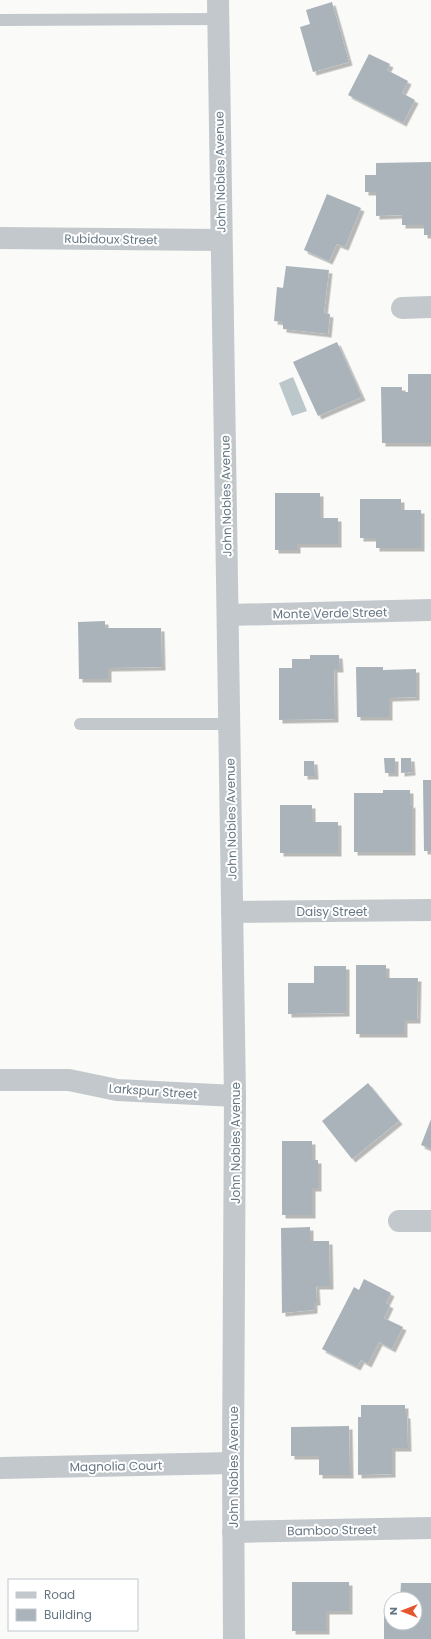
<svg xmlns="http://www.w3.org/2000/svg" width="431" height="1639" font-family="Poppins,sans-serif">
<style>
.water{fill:#bbc7cb}
.building{fill:#aab3b9;filter:url(#shadow)}
.lines{fill:none;stroke-linecap:round;stroke-linejoin:round}
.lane{stroke:#c3c8cc;stroke-width:12}
.street{stroke:#c3c8cc;stroke-width:22}
.labels{text-anchor:middle;dominant-baseline:central;stroke-width:4;stroke-linejoin:round;paint-order:stroke}
.street-label{font-size:12px;fill:#657683;stroke:#fff}
</style>
<defs>
<filter id="shadow"><feDropShadow dx="3.5" dy="3.5" stdDeviation="0" flood-color="#0004"/></filter>
</defs>
<rect width="100%" height="100%" fill="#fafaf8"/>
<!-- water -->
<path class="water" d="M 293,377 L 307,411 L 292,416 L 279,383 Z"/>
<!-- building -->
<g class="building">
<path d="M 332,2 L 349,62 L 313,72 L 300,27 L 310,24 L 306,10 Z"/>
<path d="M 369,54 L 390,64 L 387,70 L 408,81 L 402,93 L 415,100 L 403,123 L 348,95 Z"/>
<path d="M 431,162 L 431,235 L 424,235 L 424,225 L 402,225 L 402,215 L 376,216 L 376,192 L 365,192 L 365,175 L 376,175 L 376,163 Z"/>
<path d="M 327,194 L 361,208 L 345,247 L 337,244 L 329,261 L 304,250 Z"/>
<path d="M 286,266 L 329,270 L 324,313 L 330,314 L 328,334 L 283,329 L 283,322 L 274,321 L 277,287 L 283,288 Z"/>
<path d="M 337,342 L 362,397 L 318,416 L 293,362 Z"/>
<path d="M 408,374 L 431,374 L 431,443 L 382,443 L 381,387 L 402,387 L 402,392 L 408,392 Z"/>
<path d="M 275,493 L 320,493 L 320,518 L 338,518 L 338,544 L 297,544 L 297,550 L 275,550 Z"/>
<path d="M 360,499 L 401,499 L 401,510 L 421,510 L 421,548 L 376,548 L 376,538 L 360,538 Z"/>
<path d="M 105,621 L 105,628 L 161,628 L 162,667 L 108,668 L 108,679 L 79,679 L 78,622 Z"/>
<path d="M 310,655 L 339,655 L 340,669 L 334,669 L 335,719 L 279,720 L 279,668 L 292,668 L 292,659 L 310,659 Z"/>
<path d="M 356,667 L 383,667 L 383,670 L 416,669 L 416,697 L 389,698 L 389,717 L 357,717 Z"/>
<path d="M 384,758 L 395,758 L 395,773 L 385,773 Z"/>
<path d="M 401,758 L 411,758 L 412,772 L 401,773 Z"/>
<path d="M 304,761 L 314,761 L 315,776 L 304,776 Z"/>
<path d="M 423,780 L 431,780 L 431,851 L 424,851 Z"/>
<path d="M 383,790 L 410,790 L 410,805 L 412,804 L 412,852 L 354,852 L 354,793 L 383,793 Z"/>
<path d="M 280,805 L 312,805 L 312,822 L 338,822 L 338,853 L 280,853 Z"/>
<path d="M 356,965 L 386,965 L 386,978 L 418,978 L 417,1020 L 404,1020 L 404,1034 L 356,1034 Z"/>
<path d="M 314,966 L 346,966 L 346,1013 L 288,1014 L 288,983 L 314,983 Z"/>
<path d="M 368,1083 L 399,1121 L 352,1159 L 322,1121 Z"/>
<path d="M 431,1119 L 431,1149 L 421,1145 Z"/>
<path d="M 282,1141 L 312,1141 L 312,1160 L 318,1160 L 318,1188 L 312,1188 L 312,1215 L 282,1215 Z"/>
<path d="M 310,1227 L 310,1241 L 329,1241 L 330,1286 L 316,1286 L 317,1302 L 314,1302 L 314,1310 L 282,1313 L 281,1228 Z"/>
<path d="M 364,1279 L 391,1293 L 386,1303 L 390,1305 L 384,1318 L 403,1327 L 392,1349 L 379,1342 L 368,1364 L 361,1360 L 357,1367 L 322,1349 L 354,1287 L 359,1290 Z"/>
<path d="M 361,1405 L 405,1405 L 405,1415 L 407,1415 L 408,1448 L 392,1448 L 392,1474 L 358,1475 L 358,1417 L 361,1417 Z"/>
<path d="M 349,1426 L 350,1475 L 319,1475 L 319,1456 L 291,1456 L 291,1427 Z"/>
<path d="M 292,1582 L 349,1582 L 349,1611 L 326,1611 L 326,1631 L 292,1631 Z"/>
<path d="M 401,1583 L 431,1583 L 431,1639 L 384,1639 L 384,1608 L 391,1608 L 391,1623 L 415,1623 L 415,1599 L 400,1599 Z"/>
</g>
<g class="lines">
<!-- lane -->
<g class="lane">
<path d="M 0,20 L 218,19"/>
<path d="M 80,724 L 230,724"/>
</g>
<!-- street -->
<g class="street">
<path d="M 218,0 L 235,1096 L 233,1463 L 234,1639"/>
<path d="M 0,238 L 221,240"/>
<path d="M 402,308 L 431,307"/>
<path d="M 229,615 L 431,610"/>
<path d="M 232,912 L 431,910"/>
<path d="M 0,1080 L 69,1080 L 117,1090 L 235,1096"/>
<path d="M 399,1221 L 431,1221"/>
<path d="M 0,1468 L 233,1463"/>
<path d="M 233,1532 L 431,1528"/>
</g>
</g>
<g class="labels">
<!-- street labels -->
<g class="street-label">
<text transform="translate(220 172) rotate(-91)">John Nobles Avenue</text>
<text transform="translate(111 239) rotate(1)">Rubidoux Street</text>
<text transform="translate(226 496) rotate(-91)">John Nobles Avenue</text>
<text transform="translate(330 613) rotate(-1)">Monte Verde Street</text>
<text transform="translate(231 819) rotate(-91)">John Nobles Avenue</text>
<text x="332" y="911">Daisy Street</text>
<text transform="translate(153 1091) rotate(4)">Larkspur Street</text>
<text transform="translate(235 1143) rotate(-90)">John Nobles Avenue</text>
<text transform="translate(116 1466) rotate(-1)">Magnolia Court</text>
<text transform="translate(233 1467) rotate(-90)">John Nobles Avenue</text>
<text transform="translate(332 1530) rotate(-1)">Bamboo Street</text>
</g>
</g>
<!-- legend -->
<rect x="8" y="1579" width="130" height="52" fill="#ffffff" stroke="#c1c8cd"/>
<rect x="16" y="1592" width="20" height="6" fill="#c3c8cc" stroke="#c1c8cd"/>
<text x="44" y="1599" font-size="12" fill="#657683">Road</text>
<rect x="16" y="1609" width="20" height="12" fill="#aab3b9" stroke="#c1c8cd"/>
<text x="44" y="1619" font-size="12" fill="#657683">Building</text>
<!-- north arrow -->
<g transform="translate(403 1611) rotate(270)"><circle r="19" fill="#ffffff" stroke="#c1c8cd"/>
<path d="M0-3L7 15L0 10L-7 15Z" fill="#e4572e"/>
<text y="-6" font-size="11" font-weight="bold" text-anchor="middle" fill="#657683">N</text>
</g>
</svg>
